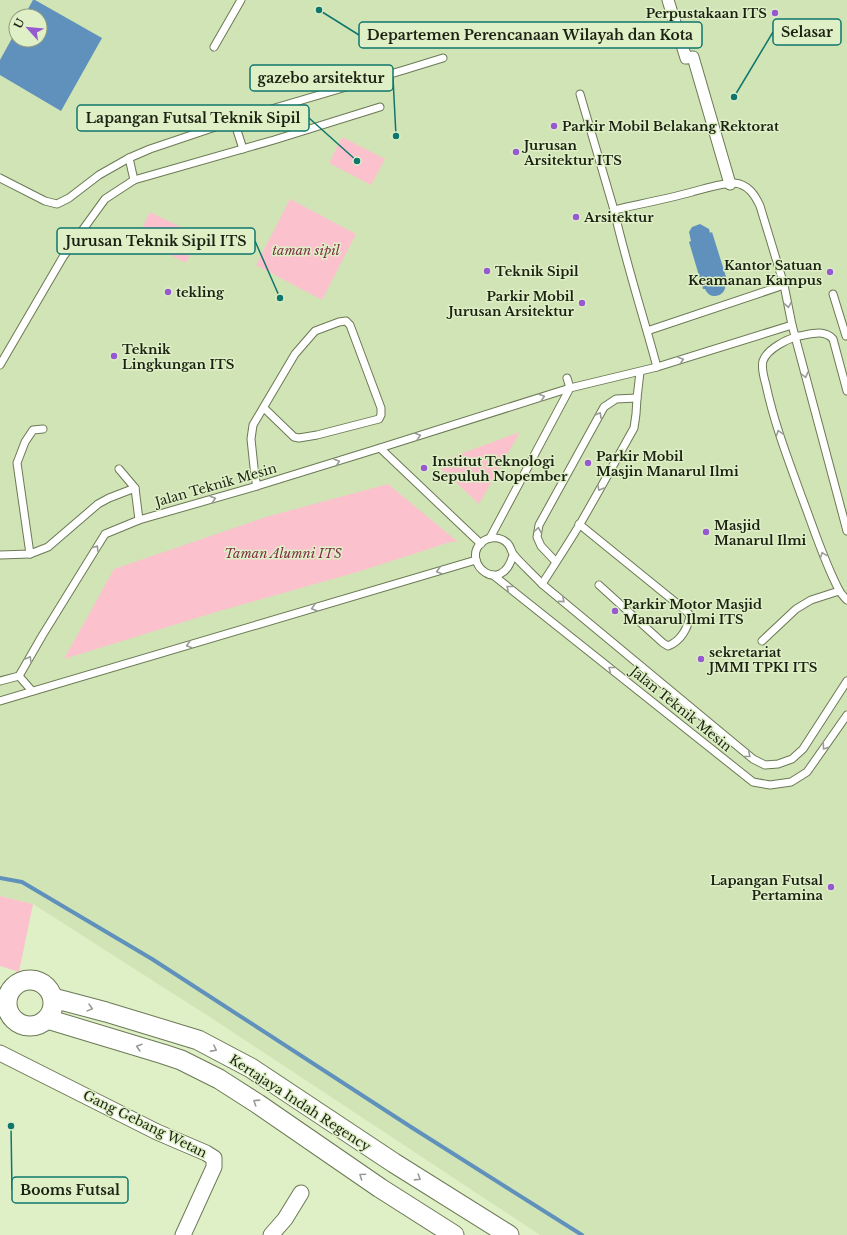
<svg xmlns="http://www.w3.org/2000/svg" width="847" height="1235" font-family="'Libre Baskerville',serif">
<style>
.built{fill:#d1e4b5;fill-rule:evenodd}
.green{fill:#fbc2ce}
.water{fill:#5f91bc}
.lines{fill:none;stroke-linecap:round;stroke-linejoin:round}
.stream{stroke:#5f91bc;stroke-width:4}
.service-casing{stroke:#6b7955;stroke-width:9}
.pedestrian-casing{stroke:#6b7955;stroke-width:13}
.minor-casing{stroke:#6b7955;stroke-width:17}
.tertiary-casing{stroke:#6b7955;stroke-width:21}
.service{stroke:#fff;stroke-width:7}
.pedestrian{stroke:#fff;stroke-width:11}
.minor{stroke:#fff;stroke-width:15}
.tertiary{stroke:#fff;stroke-width:19}
.oneway{stroke:#999c95}
.poi-dot{fill:#9759d0;stroke:#dff0c7;stroke-width:1.5}
.labels{text-anchor:middle;dominant-baseline:central;stroke-width:3;stroke-linejoin:round;paint-order:stroke}
.poi-label{font-size:13px;font-weight:bold;fill:#1c2213;stroke:#dff0c7;text-anchor:start}
.park-label{font-size:13px;font-style:italic;fill:#7e2e45;stroke:#dff0c7}
.street-label{font-size:13px;fill:#1c2213;stroke:#dff0c7}
.leader{fill:none;stroke:#0f766e;stroke-width:1.5}
.callout-dot{fill:#0f766e;stroke:#dff0c7;stroke-width:1.5}
.callout{fill:#dff0c7;stroke:#0f766e;stroke-width:1.5}
.callout-label{font-size:14px;text-anchor:middle;font-weight:bold;fill:#1c2213}
</style>
<rect width="100%" height="100%" fill="#dff0c7"/>
<!-- built -->
<path class="built" d="M 0,0 L 847,0 L 847,1235 L 540,1235 L 216,1021 L 33,904 L 0,896 ZM 16,16 L 40,16 L 40,40 L 16,40 Z"/>
<!-- green -->
<g class="green">
<path d="M 342,137 L 385,159 L 371,185 L 329,163 Z"/>
<path d="M 290,199 L 356,234 L 322,300 L 256,265 Z"/>
<path d="M 150,212 L 199,236 L 186,263 L 137,238 Z"/>
<path d="M 520,432 L 479,504 L 435,463 Z"/>
<path d="M 388,484 L 458,542 L 450,542 L 361,571 L 216,612 L 64,659 L 114,569 L 266,517 Z"/>
<path d="M 0,896 L 33,904 L 19,972 L 0,966 Z"/>
</g>
<!-- water -->
<g class="water">
<path d="M 33,0 L 35,0 L 102,38 L 61,111 L 0,75 L 0,60 L 16,31 L 16,40 L 40,40 L 40,16 L 24,16 Z"/>
<path d="M 700,224 L 709,229 L 710,233 L 712,232 L 727,280 L 724,282 C 730,294 711,303 705,289 L 703,289 L 689,242 L 691,241 L 689,232 L 692,227 Z"/>
</g>
<g class="lines">
<!-- stream -->
<path class="stream" d="M 0,878 L 22,882 L 152,959 L 411,1127 L 582,1235"/>
<defs>
<g id="service">
<path d="M 214,47 L 241,0"/>
<path d="M 580,94 L 614,210"/>
<path d="M 234,121 L 243,149"/>
<path d="M 129,158 L 134,180"/>
<path d="M 0,178 L 45,201 L 57,204 L 69,198 L 99,175 L 129,158 L 150,149 L 251,115 L 404,70 L 443,58"/>
<path d="M 784,285 L 792,325 L 847,531"/>
<path d="M 833,294 L 846,336"/>
<path d="M 647,331 L 784,285 L 760,206 C 755,195 748,184 734,183 C 722,183 704,189 692,192 C 666,199 640,204 614,210 C 626,263 643,315 657,367"/>
<path d="M 0,365 L 63,257 L 105,199 L 134,180 L 274,140 L 380,107"/>
<path d="M 847,391 L 833,339 C 824,329 811,334 799,336 C 787,339 767,349 763,361 C 761,368 764,378 766,385 C 774,423 788,459 801,495 C 813,526 823,559 838,588 C 840,593 844,597 847,600"/>
<path d="M 637,398 L 640,372"/>
<path d="M 380,448 L 570,388 L 657,367 L 792,325"/>
<path d="M 119,469 L 135,488"/>
<path d="M 257,486 L 255,477 L 251,439 L 253,425 L 295,354 L 315,331 L 339,322 L 346,321 L 350,325 L 381,408 L 381,415 L 379,419 L 317,435 L 299,438 L 294,437 L 264,408"/>
<path d="M 579,524 L 685,610 L 690,615 C 688,628 681,641 668,646 L 663,643 L 599,585"/>
<path d="M 490,538 L 570,388 L 567,378"/>
<path d="M 30,554 L 17,463 L 25,442 L 33,430 L 43,429"/>
<path d="M 0,555 L 30,554 L 48,547 L 98,504 L 109,498 L 135,488 L 139,520"/>
<path d="M 513,555 C 501,598 461,562 481,543 C 489,536 501,536 508,544 C 511,547 511,552 514,555 C 521,564 534,575 542,584 L 753,759 L 765,765 L 778,764 L 792,759 L 803,749 L 847,681"/>
<path d="M 493,575 L 753,782 L 770,785 L 791,782 L 807,772 L 847,715"/>
<path d="M 542,584 C 555,564 568,544 580,524 C 598,493 616,460 634,428 L 636,414 L 637,398 L 616,399 L 604,407 L 539,525 L 537,537 L 541,546 L 556,562"/>
<path d="M 762,641 L 796,609 L 811,600 L 839,591"/>
<path d="M 19,676 L 32,691"/>
<path d="M 0,681 L 19,676 L 42,636 L 105,534 L 139,520 L 257,486 L 380,448 L 481,544"/>
<path d="M 0,701 L 476,560"/>
</g>
<path id="pedestrian" d="M 668,0 L 686,58 L 693,57 L 730,184"/>
<g id="minor">
<path d="M 0,1053 L 157,1132 L 206,1153 L 214,1158 L 214,1167 L 183,1235"/>
<path d="M 271,1235 L 285,1219 L 301,1193"/>
</g>
<g id="tertiary">
<circle cx="30" cy="1003" r="23"/>
<path d="M 53,998 L 106,1012 L 198,1040 L 251,1068 L 394,1163 L 509,1235"/>
<path d="M 47,1019 L 163,1054 L 181,1060 L 219,1079 L 258,1104 L 380,1188 L 454,1235"/>
</g>
</defs>
<!-- service casing -->
<use href="#service" class="service-casing"/>
<!-- pedestrian casing -->
<use href="#pedestrian" class="pedestrian-casing"/>
<!-- minor casing -->
<use href="#minor" class="minor-casing"/>
<!-- tertiary casing -->
<use href="#tertiary" class="tertiary-casing"/>
<!-- service -->
<use href="#service" class="service"/>
<!-- pedestrian -->
<use href="#pedestrian" class="pedestrian"/>
<!-- minor -->
<use href="#minor" class="minor"/>
<!-- tertiary -->
<use href="#tertiary" class="tertiary"/>
</g>
<!-- one-way arrows -->
<defs><path id="oneway-chevron" d="M-2-3.5L2.5 0L-2 3.5" fill="none" stroke-width="1.6" stroke-linecap="round" stroke-linejoin="round"/></defs>
<g class="oneway">
<use href="#oneway-chevron" transform="translate(788 305) rotate(80)"/>
<use href="#oneway-chevron" transform="translate(681 360) rotate(-17)"/>
<use href="#oneway-chevron" transform="translate(805 375) rotate(75)"/>
<use href="#oneway-chevron" transform="translate(542 397) rotate(-17)"/>
<use href="#oneway-chevron" transform="translate(599 415) rotate(-61)"/>
<use href="#oneway-chevron" transform="translate(779 433) rotate(-108)"/>
<use href="#oneway-chevron" transform="translate(418 436) rotate(-17)"/>
<use href="#oneway-chevron" transform="translate(337 462) rotate(-17)"/>
<use href="#oneway-chevron" transform="translate(600 488) rotate(119)"/>
<use href="#oneway-chevron" transform="translate(213 499) rotate(-16)"/>
<use href="#oneway-chevron" transform="translate(538 530) rotate(-80)"/>
<use href="#oneway-chevron" transform="translate(96 548) rotate(-58)"/>
<use href="#oneway-chevron" transform="translate(823 555) rotate(-110)"/>
<use href="#oneway-chevron" transform="translate(439 571) rotate(164)"/>
<use href="#oneway-chevron" transform="translate(509 588) rotate(-141)"/>
<use href="#oneway-chevron" transform="translate(562 600) rotate(40)"/>
<use href="#oneway-chevron" transform="translate(314 608) rotate(164)"/>
<use href="#oneway-chevron" transform="translate(189 645) rotate(164)"/>
<use href="#oneway-chevron" transform="translate(29 659) rotate(-60)"/>
<use href="#oneway-chevron" transform="translate(611 669) rotate(-141)"/>
<use href="#oneway-chevron" transform="translate(825 747) rotate(125)"/>
<use href="#oneway-chevron" transform="translate(748 755) rotate(39)"/>
<use href="#oneway-chevron" transform="translate(90 1008) rotate(15)"/>
<use href="#oneway-chevron" transform="translate(139 1047) rotate(-163)"/>
<use href="#oneway-chevron" transform="translate(214 1049) rotate(28)"/>
<use href="#oneway-chevron" transform="translate(256 1102) rotate(-147)"/>
<use href="#oneway-chevron" transform="translate(362 1176) rotate(-145)"/>
<use href="#oneway-chevron" transform="translate(418 1178) rotate(32)"/>
</g>
<!-- markers -->
<g class="poi-dot">
<circle cx="775" cy="13" r="4"/>
<circle cx="554" cy="126" r="4"/>
<circle cx="516" cy="152" r="4"/>
<circle cx="576" cy="217" r="4"/>
<circle cx="487" cy="271" r="4"/>
<circle cx="830" cy="272" r="4"/>
<circle cx="168" cy="292" r="4"/>
<circle cx="582" cy="303" r="4"/>
<circle cx="114" cy="356" r="4"/>
<circle cx="588" cy="463" r="4"/>
<circle cx="424" cy="468" r="4"/>
<circle cx="706" cy="532" r="4"/>
<circle cx="615" cy="611" r="4"/>
<circle cx="701" cy="659" r="4"/>
<circle cx="831" cy="887" r="4"/>
</g>
<g class="labels">
<!-- poi labels -->
<g class="poi-label">
<text x="767" y="13" text-anchor="end">Perpustakaan ITS</text>
<text x="562" y="126">Parkir Mobil Belakang Rektorat</text>
<text x="524" y="145">Jurusan<tspan x="524" dy="15">Arsitektur ITS</tspan></text>
<text x="584" y="217">Arsitektur</text>
<text x="822" y="265" text-anchor="end">Kantor Satuan<tspan x="822" dy="15">Keamanan Kampus</tspan></text>
<text x="495" y="271">Teknik Sipil</text>
<text x="176" y="292">tekling</text>
<text x="574" y="296" text-anchor="end">Parkir Mobil<tspan x="574" dy="15">Jurusan Arsitektur</tspan></text>
<text x="122" y="349">Teknik<tspan x="122" dy="15">Lingkungan ITS</tspan></text>
<text x="596" y="456">Parkir Mobil<tspan x="596" dy="15">Masjin Manarul Ilmi</tspan></text>
<text x="432" y="461">Institut Teknologi<tspan x="432" dy="15">Sepuluh Nopember</tspan></text>
<text x="714" y="525">Masjid<tspan x="714" dy="15">Manarul Ilmi</tspan></text>
<text x="623" y="604">Parkir Motor Masjid<tspan x="623" dy="15">Manarul Ilmi ITS</tspan></text>
<text x="709" y="652">sekretariat<tspan x="709" dy="15">JMMI TPKI ITS</tspan></text>
<text x="823" y="880" text-anchor="end">Lapangan Futsal<tspan x="823" dy="15">Pertamina</tspan></text>
</g>
<!-- park labels -->
<g class="park-label">
<text x="306" y="250">taman sipil</text>
<text x="283" y="553">Taman Alumni ITS</text>
</g>
<!-- street labels -->
<g class="street-label">
<text transform="translate(216 485) rotate(-16)">Jalan Teknik Mesin</text>
<text transform="translate(681 709) rotate(39)">Jalan Teknik Mesin</text>
<text transform="translate(300 1103) rotate(33)">Kertajaya Indah Regency</text>
<text transform="translate(145 1124) rotate(26)">Gang Gebang Wetan</text>
</g>
</g>
<!-- callouts -->
<path class="leader" d="M734 97L773 32M319 10L359 35M396 136L393 78M357 161L309 118M280 298L255 241M11 1126L12 1190"/>
<g class="callout-dot">
<circle cx="734" cy="97" r="4"/>
<circle cx="319" cy="10" r="4"/>
<circle cx="396" cy="136" r="4"/>
<circle cx="357" cy="161" r="4"/>
<circle cx="280" cy="298" r="4"/>
<circle cx="11" cy="1126" r="4"/>
</g>
<g class="callout">
<rect x="773" y="19" width="68" height="26" rx="4"/>
<rect x="359" y="22" width="343" height="26" rx="4"/>
<rect x="250" y="65" width="143" height="26" rx="4"/>
<rect x="77" y="105" width="232" height="26" rx="4"/>
<rect x="57" y="228" width="198" height="26" rx="4"/>
<rect x="12" y="1177" width="116" height="26" rx="4"/>
</g>
<g class="callout-label">
<text x="807" y="37">Selasar</text>
<text x="530" y="40">Departemen Perencanaan Wilayah dan Kota</text>
<text x="321" y="83">gazebo arsitektur</text>
<text x="193" y="123">Lapangan Futsal Teknik Sipil</text>
<text x="156" y="246">Jurusan Teknik Sipil ITS</text>
<text x="70" y="1195">Booms Futsal</text>
</g>
<!-- north arrow -->
<g transform="translate(28 28) rotate(297)"><circle r="19" fill="#dff0c7" stroke="#919e7f"/>
<path d="M0-3L7 15L0 10L-7 15Z" fill="#9759d0"/>
<text y="-6" font-size="11" font-weight="bold" text-anchor="middle" fill="#1c2213">U</text>
</g>
</svg>
